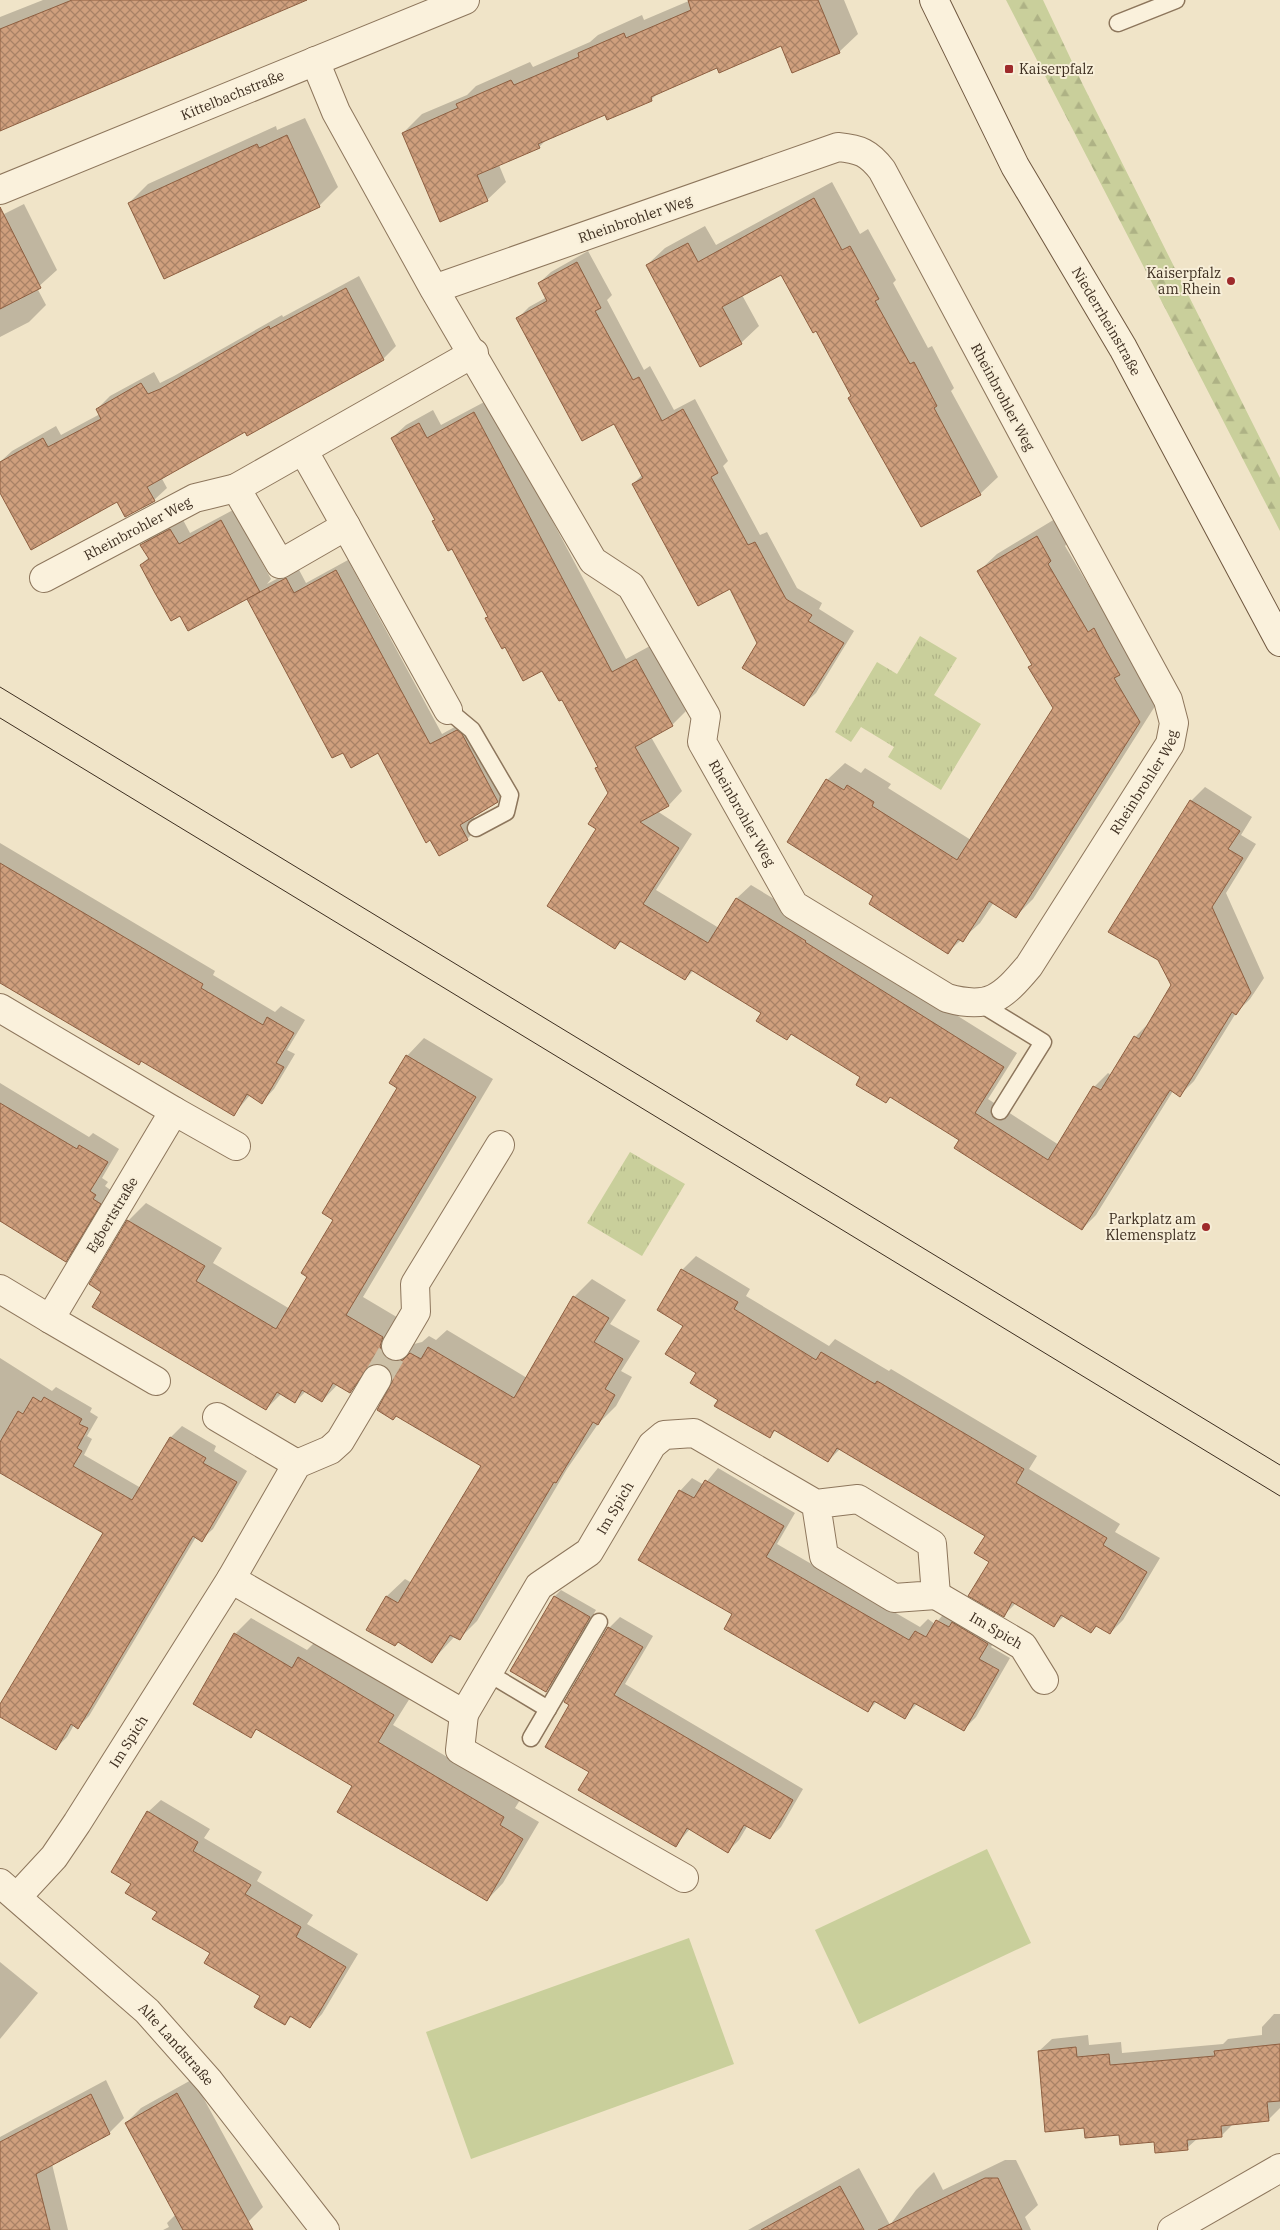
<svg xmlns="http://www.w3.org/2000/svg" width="1280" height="2230" font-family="'IBM Plex Serif',serif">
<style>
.grass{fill:#c9cf9b}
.forest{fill:url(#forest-firs)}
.park{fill:url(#park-tufts)}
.shadow{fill:#0003}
.building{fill:url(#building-cross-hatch);stroke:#8d5f41}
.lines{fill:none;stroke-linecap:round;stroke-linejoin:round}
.minor-tunnel{stroke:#ccc0a6;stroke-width:28;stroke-dasharray:28 14;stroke-linecap:butt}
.service-casing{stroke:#8d765c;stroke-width:19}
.minor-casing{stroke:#8d765c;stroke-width:30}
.secondary-casing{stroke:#6f573f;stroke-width:30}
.service{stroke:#faf1dc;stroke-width:16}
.minor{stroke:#faf1dc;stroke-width:28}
.secondary{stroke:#faf1dc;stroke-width:28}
.tram{stroke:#3d2e20;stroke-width:1}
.poi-dot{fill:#9e2a2b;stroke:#f7eed8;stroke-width:2}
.labels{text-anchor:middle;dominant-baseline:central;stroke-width:4;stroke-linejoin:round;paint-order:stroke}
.poi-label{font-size:14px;fill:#3d2e20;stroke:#f7eed8;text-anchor:end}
.street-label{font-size:14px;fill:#3d2e20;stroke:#f7eed8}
</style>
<defs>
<pattern id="forest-firs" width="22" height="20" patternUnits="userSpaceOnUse" patternTransform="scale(1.25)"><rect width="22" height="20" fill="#c9cf9b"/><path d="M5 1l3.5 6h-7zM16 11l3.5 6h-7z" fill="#aeb285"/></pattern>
<pattern id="park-tufts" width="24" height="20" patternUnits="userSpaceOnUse" patternTransform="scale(1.25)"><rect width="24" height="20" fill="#c9cf9b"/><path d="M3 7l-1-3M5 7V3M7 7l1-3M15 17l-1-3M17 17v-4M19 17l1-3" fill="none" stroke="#aeb285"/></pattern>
<pattern id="building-cross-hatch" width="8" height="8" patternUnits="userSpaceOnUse" patternTransform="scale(1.25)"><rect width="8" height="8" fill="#cf9f7d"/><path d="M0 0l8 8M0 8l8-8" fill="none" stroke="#a98266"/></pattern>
</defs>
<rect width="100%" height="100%" fill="#f0e4c8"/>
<!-- grass -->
<g class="grass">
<path d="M 987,1849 L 1031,1943 L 859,2024 L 815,1930 Z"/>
<path d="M 689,1938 L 734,2064 L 471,2159 L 426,2032 Z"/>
</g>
<!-- forest -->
<path class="forest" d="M 1006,0 L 1043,0 L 1083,85 L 1280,478 L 1280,531 Z"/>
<!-- park -->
<g class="park">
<path d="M 920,636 L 957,658 L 934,695 L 981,724 L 941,790 L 888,757 L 894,747 L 861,727 L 851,742 L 835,732 L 877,662 L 897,674 Z"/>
<path d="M 630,1152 L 685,1184 L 642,1256 L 587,1223 Z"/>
</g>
<!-- shadow -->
<g class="shadow">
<path d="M 43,0 L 305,0 L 0,129 L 0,17 Z"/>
<path d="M 691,0 L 844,0 L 858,34 L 839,52 L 782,45 L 718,67 L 659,92 L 651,100 L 606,114 L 548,138 L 539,147 L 499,165 L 506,182 L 487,200 L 403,133 L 422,114 L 467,95 L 476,86 L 530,62 L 533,67 L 590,42 L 598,35 L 642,15 L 644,20 Z"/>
<path d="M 305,118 L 338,187 L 319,206 L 129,203 L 148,184 L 276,126 L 277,130 Z"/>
<path d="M 832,182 L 860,234 L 868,229 L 896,280 L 893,283 L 928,348 L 932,346 L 954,388 L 951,391 L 998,477 L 980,494 L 852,395 L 816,330 L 782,273 L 742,295 L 759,326 L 741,343 L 647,265 L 665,248 L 705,226 L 716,245 Z"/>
<path d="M 24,204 L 57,270 L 37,288 L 46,305 L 29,322 L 0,337 L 0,216 Z"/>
<path d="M 588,251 L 612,295 L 607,300 L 644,370 L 650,366 L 674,410 L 695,399 L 728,461 L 723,466 L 760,535 L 767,532 L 797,588 L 822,603 L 819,609 L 854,631 L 816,693 L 804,704 L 759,643 L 730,587 L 633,484 L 642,475 L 614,422 L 517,319 L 529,307 L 547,297 L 539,283 L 551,272 Z"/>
<path d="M 359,276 L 396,346 L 383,359 L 245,430 L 161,477 L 167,488 L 154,500 L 117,500 L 0,490 L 0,462 L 12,451 L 56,426 L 61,435 L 100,414 L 97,409 L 110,396 L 154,372 L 160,383 L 174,376 L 282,315 L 283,317 Z"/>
<path d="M 488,400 L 626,659 L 650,646 L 686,711 L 672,725 L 651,737 L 682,791 L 669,805 L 657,811 L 692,834 L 656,890 L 719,928 L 737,898 L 751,885 L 819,926 L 817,928 L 1017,1053 L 988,1099 L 1059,1145 L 1094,1087 L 1108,1073 L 1111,1075 L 1135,1037 L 1149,1023 L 1172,985 L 1191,801 L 1205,787 L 1252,817 L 1241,835 L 1256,844 L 1226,893 L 1264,978 L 1250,999 L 1236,1013 L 1194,1081 L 1180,1095 L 1173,1091 L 1096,1215 L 1082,1229 L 961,1140 L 891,1096 L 886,1101 L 862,1077 L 792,1034 L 787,1039 L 763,1013 L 694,970 L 685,979 L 622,941 L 615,948 L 598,829 L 609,793 L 596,769 L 599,766 L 562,698 L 543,669 L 489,616 L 392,438 L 406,425 L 433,410 L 441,425 Z"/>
<path d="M 233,510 L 271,579 L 267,584 L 298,568 L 306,583 L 348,560 L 442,734 L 469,719 L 508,792 L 497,803 L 473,816 L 479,827 L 467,839 L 439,854 L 378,752 L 253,595 L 181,614 L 141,565 L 149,557 L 142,545 L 154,533 L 182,518 L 190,533 Z"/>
<path d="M 1055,519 L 1068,542 L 1065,546 L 1106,615 L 1112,611 L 1157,703 L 1033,899 L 1016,916 L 994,902 L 980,923 L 948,952 L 875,896 L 827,780 L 845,763 L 861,773 L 865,768 L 891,784 L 888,788 L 971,840 L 1054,708 L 1030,667 L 1033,664 L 979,571 L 997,554 Z"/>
<path d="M 0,843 L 215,971 L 213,975 L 275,1012 L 281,1006 L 305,1020 L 287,1050 L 295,1054 L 274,1089 L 262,1102 L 250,1095 L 234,1114 L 142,1060 L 139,1063 L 0,982 Z"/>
<path d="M 424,1038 L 493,1079 L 363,1297 L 400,1319 L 406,1342 L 414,1344 L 422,1342 L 429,1336 L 436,1340 L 447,1330 L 527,1378 L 574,1297 L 592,1279 L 626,1300 L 610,1324 L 640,1341 L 621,1371 L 632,1377 L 616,1406 L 598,1424 L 567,1469 L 477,1621 L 459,1639 L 455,1636 L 432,1661 L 398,1641 L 368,1629 L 387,1596 L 405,1579 L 412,1583 L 483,1465 L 394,1380 L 392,1371 L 385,1364 L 376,1362 L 350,1392 L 338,1384 L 322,1401 L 306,1391 L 295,1402 L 281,1394 L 266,1409 L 95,1278 L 128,1221 L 146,1203 L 222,1248 L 213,1263 L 290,1309 L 309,1276 L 399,1087 L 407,1056 Z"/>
<path d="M 0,1083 L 89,1137 L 93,1133 L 119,1149 L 102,1178 L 108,1182 L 105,1186 L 112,1191 L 78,1248 L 66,1260 L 0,1221 Z"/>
<path d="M 696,1256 L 750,1289 L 746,1296 L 829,1346 L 835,1339 L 889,1371 L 891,1369 L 1037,1456 L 1029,1469 L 1120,1524 L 1115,1532 L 1160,1558 L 1123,1620 L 1110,1633 L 1097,1625 L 1091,1632 L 1064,1616 L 1054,1626 L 1016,1603 L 1004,1615 L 990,1562 L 987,1536 L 841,1448 L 828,1461 L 776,1430 L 769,1437 L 719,1399 L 698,1372 L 684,1325 L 682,1270 Z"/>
<path d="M 0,1358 L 52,1391 L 56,1387 L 92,1408 L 90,1412 L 98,1417 L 87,1436 L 92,1439 L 84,1455 L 141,1488 L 171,1437 L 182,1426 L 216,1446 L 214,1451 L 247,1471 L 213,1529 L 201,1540 L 196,1537 L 89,1716 L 78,1727 L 74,1725 L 67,1737 L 56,1748 L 0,1715 L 0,1706 L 104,1533 L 0,1472 Z"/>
<path d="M 718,1468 L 795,1513 L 777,1544 L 920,1627 L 928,1619 L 935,1624 L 949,1608 L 1000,1631 L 991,1647 L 1010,1658 L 976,1717 L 963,1730 L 918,1703 L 904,1717 L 877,1701 L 868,1711 L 734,1614 L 640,1560 L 680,1491 L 692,1478 L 704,1485 Z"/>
<path d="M 561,1590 L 596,1610 L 552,1684 L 546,1690 L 512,1670 L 555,1596 Z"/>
<path d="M 620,1617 L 653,1636 L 625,1684 L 803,1789 L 781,1827 L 770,1838 L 748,1825 L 739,1840 L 728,1851 L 690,1829 L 675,1846 L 590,1772 L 571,1704 L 609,1628 Z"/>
<path d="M 251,1618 L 307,1650 L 315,1642 L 410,1698 L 393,1725 L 520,1800 L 515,1808 L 539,1822 L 503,1883 L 487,1900 L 354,1785 L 258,1728 L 251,1736 L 235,1634 Z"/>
<path d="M 161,1800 L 210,1829 L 204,1838 L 262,1872 L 257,1881 L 313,1915 L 307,1924 L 358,1954 L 322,2014 L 310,2027 L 292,2016 L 285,2024 L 262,1996 L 212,1953 L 159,1911 L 132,1884 L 148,1812 Z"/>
<path d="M 0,1962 L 38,1993 L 0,2039 Z"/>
<path d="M 1274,2014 L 1280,2014 L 1280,2108 L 1268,2120 L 1234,2123 L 1221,2136 L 1198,2138 L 1187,2148 L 1085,2127 L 1039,2051 L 1052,2039 L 1088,2035 L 1089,2045 L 1121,2042 L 1122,2053 L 1223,2044 L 1228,2039 L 1262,2035 L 1262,2027 Z"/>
<path d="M 193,2079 L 263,2207 L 248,2222 L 234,2230 L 163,2230 L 169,2227 L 167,2223 L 176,2214 L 126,2123 L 141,2108 Z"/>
<path d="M 106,2080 L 124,2118 L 109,2133 L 52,2164 L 68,2230 L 0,2230 L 0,2137 Z"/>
<path d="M 1005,2160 L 1016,2160 L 1038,2205 L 1025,2217 L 1031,2230 L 748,2230 L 859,2168 L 890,2225 L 916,2190 L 934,2172 L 943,2190 Z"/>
</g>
<!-- building -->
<g class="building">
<path d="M 72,0 L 307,0 L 0,131 L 0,29 Z"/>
<path d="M 688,0 L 818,0 L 840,53 L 792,73 L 781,46 L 719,73 L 717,68 L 651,97 L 652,101 L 607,120 L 605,115 L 538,144 L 540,148 L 477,175 L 488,201 L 440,222 L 402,133 L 458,108 L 456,104 L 511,80 L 514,85 L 579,57 L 578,53 L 624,33 L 626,38 L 691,10 Z"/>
<path d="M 287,135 L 320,207 L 164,279 L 128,203 L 257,144 L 259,148 Z"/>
<path d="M 814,198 L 842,250 L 850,246 L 879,299 L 875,301 L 910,364 L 914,362 L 937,406 L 934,408 L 981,495 L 921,527 L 848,398 L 851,396 L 816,331 L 813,333 L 781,275 L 722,307 L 742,344 L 700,367 L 646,265 L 688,243 L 698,262 Z"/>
<path d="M 0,207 L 41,288 L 0,309 Z"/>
<path d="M 577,262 L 601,308 L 595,311 L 633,380 L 639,377 L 662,421 L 683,409 L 718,473 L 711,477 L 748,545 L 755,542 L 786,599 L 812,615 L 808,621 L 844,643 L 804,706 L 742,668 L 757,643 L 730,589 L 698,606 L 632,484 L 643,478 L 614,424 L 582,441 L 516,318 L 547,301 L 538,283 Z"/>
<path d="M 346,288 L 384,360 L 247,436 L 245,432 L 147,487 L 155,501 L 125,517 L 117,502 L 31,550 L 0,493 L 0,462 L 43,438 L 48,447 L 101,419 L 96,409 L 141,383 L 148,394 L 160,389 L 269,326 L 270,329 Z"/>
<path d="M 474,412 L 612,672 L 636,659 L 673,726 L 635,747 L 669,806 L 640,822 L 679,848 L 643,904 L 708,943 L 736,898 L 806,941 L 805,942 L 1004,1067 L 975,1113 L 1048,1160 L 1093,1086 L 1101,1090 L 1134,1036 L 1139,1039 L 1171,985 L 1158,960 L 1108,932 L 1190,800 L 1240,831 L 1228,849 L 1243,858 L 1212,907 L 1251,993 L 1236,1015 L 1232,1012 L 1180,1097 L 1170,1090 L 1082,1230 L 954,1148 L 959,1140 L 890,1097 L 886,1103 L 856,1085 L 860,1077 L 791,1034 L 787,1040 L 772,1031 L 756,1021 L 761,1013 L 691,970 L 685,980 L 620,941 L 615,949 L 547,906 L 596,829 L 588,824 L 608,793 L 595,768 L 598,767 L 562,700 L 559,701 L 542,671 L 523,681 L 505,647 L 502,649 L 485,618 L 488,617 L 452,549 L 448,551 L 432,521 L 435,520 L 391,438 L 419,423 L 427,438 Z"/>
<path d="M 221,520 L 260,592 L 188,631 L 180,616 L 171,621 L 155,593 L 140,565 L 149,559 L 140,545 L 170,529 L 179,544 Z"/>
<path d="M 1037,536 L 1051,561 L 1048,564 L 1088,632 L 1094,628 L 1104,647 L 1120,675 L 1114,678 L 1140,722 L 1016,918 L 989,901 L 963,942 L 958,939 L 948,954 L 869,904 L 873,896 L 787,842 L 826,779 L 844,790 L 847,785 L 874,802 L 872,806 L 957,860 L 1053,708 L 1028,667 L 1032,665 L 977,571 Z"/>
<path d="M 336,570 L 430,744 L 457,730 L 462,734 L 498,802 L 460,825 L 468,840 L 439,856 L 430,840 L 426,843 L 378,753 L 351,768 L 343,753 L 332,758 L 247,599 L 286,578 L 294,593 Z"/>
<path d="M 0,863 L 203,984 L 201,988 L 263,1025 L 267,1017 L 294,1033 L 276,1063 L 284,1067 L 262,1104 L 247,1094 L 234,1116 L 141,1061 L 139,1065 L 0,983 Z"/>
<path d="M 406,1055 L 476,1097 L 346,1315 L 383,1337 L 380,1346 L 383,1354 L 389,1360 L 395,1362 L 403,1360 L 410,1353 L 421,1359 L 428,1347 L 514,1398 L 573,1296 L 609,1318 L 594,1342 L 623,1359 L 605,1389 L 615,1395 L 598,1425 L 593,1422 L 556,1483 L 554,1482 L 460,1640 L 450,1635 L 432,1663 L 398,1642 L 395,1646 L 366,1630 L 386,1596 L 398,1603 L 481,1466 L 396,1416 L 393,1420 L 377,1410 L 393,1380 L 391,1372 L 385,1365 L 377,1363 L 369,1366 L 350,1393 L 333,1383 L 322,1402 L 302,1390 L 295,1403 L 277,1392 L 266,1410 L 92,1307 L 101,1292 L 89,1284 L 127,1220 L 205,1266 L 196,1281 L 276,1329 L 307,1277 L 301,1273 L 333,1220 L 322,1213 L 397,1088 L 389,1083 Z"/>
<path d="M 0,1103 L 77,1149 L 79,1145 L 108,1162 L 90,1191 L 96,1195 L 93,1199 L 101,1204 L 66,1262 L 0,1221 Z"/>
<path d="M 681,1269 L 738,1302 L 734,1309 L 816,1360 L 821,1352 L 875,1384 L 877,1381 L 1024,1469 L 1016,1483 L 1107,1538 L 1103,1545 L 1147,1572 L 1110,1634 L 1096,1626 L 1091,1633 L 1061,1615 L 1054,1627 L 1012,1602 L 1004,1617 L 968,1596 L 989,1562 L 974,1553 L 985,1536 L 837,1448 L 828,1462 L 774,1430 L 770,1438 L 714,1406 L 718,1400 L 690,1383 L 696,1373 L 665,1354 L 683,1326 L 657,1310 Z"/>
<path d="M 33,1397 L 41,1402 L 44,1397 L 82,1419 L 79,1424 L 88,1428 L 77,1448 L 82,1451 L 73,1466 L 132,1500 L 170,1437 L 206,1458 L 203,1463 L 237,1482 L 202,1542 L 193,1536 L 78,1729 L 71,1724 L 56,1750 L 0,1717 L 0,1704 L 103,1533 L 0,1473 L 0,1442 L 18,1411 L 23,1414 Z"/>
<path d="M 705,1480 L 784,1526 L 766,1557 L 909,1640 L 915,1631 L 926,1637 L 936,1620 L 949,1627 L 952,1622 L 988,1644 L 979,1659 L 999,1670 L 964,1731 L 914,1703 L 905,1719 L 874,1701 L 868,1712 L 724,1629 L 732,1614 L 638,1560 L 679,1490 L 694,1498 Z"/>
<path d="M 554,1596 L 590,1617 L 546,1692 L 510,1671 Z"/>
<path d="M 608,1627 L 643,1647 L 614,1695 L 793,1800 L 770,1839 L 744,1825 L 728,1853 L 687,1828 L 676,1847 L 578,1790 L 589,1772 L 545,1747 L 569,1705 L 564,1702 Z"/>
<path d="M 234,1633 L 292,1668 L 298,1657 L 394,1715 L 378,1742 L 504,1817 L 500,1825 L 523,1839 L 487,1901 L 337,1812 L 352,1786 L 256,1729 L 251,1738 L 193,1704 Z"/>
<path d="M 147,1811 L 198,1842 L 193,1851 L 251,1885 L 245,1894 L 301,1927 L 296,1937 L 346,1967 L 310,2028 L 290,2016 L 285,2025 L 254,2007 L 260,1996 L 204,1963 L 210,1953 L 152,1919 L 157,1912 L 125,1893 L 131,1884 L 111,1872 Z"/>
<path d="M 1280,2044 L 1280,2101 L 1267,2102 L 1269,2121 L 1221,2126 L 1222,2137 L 1187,2140 L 1188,2150 L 1155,2153 L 1154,2142 L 1120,2145 L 1119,2135 L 1085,2138 L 1084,2128 L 1045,2132 L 1038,2051 L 1076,2047 L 1077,2057 L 1109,2054 L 1110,2065 L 1215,2056 L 1214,2051 Z"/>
<path d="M 177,2093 L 206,2144 L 253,2230 L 183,2230 L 125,2123 Z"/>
<path d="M 91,2094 L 110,2134 L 36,2174 L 50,2230 L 0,2230 L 0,2142 Z"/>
<path d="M 985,2178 L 998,2178 L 1022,2230 L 878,2230 Z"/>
<path d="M 840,2186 L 864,2230 L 761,2230 Z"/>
</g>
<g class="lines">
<!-- minor-tunnel -->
<path class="minor-tunnel" d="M 377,1379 L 396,1346"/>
<defs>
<g id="service">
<path d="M 1118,23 L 1176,0"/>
<path d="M 448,710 L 472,730 L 510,795 L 506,812 L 476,828"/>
<path d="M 981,1004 L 1043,1042 L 1000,1111"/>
<path d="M 488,1673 L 548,1709"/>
<path d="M 531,1738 L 599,1622"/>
</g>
<g id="minor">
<path id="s1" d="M 315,61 L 336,112 L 434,289 L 593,561 L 631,586 L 706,716 L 702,742 L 794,905 L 947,998 C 989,1010 1002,998 1029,966 L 1170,744 L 1174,723 L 1168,700 L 1047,478 L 882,170 C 869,153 860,149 838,147 L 434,289"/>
<path id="s2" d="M 0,190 L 465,0"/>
<path d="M 303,450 L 236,488 L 280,564 L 346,526 L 303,450 L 474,353"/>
<path d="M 346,526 L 448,710"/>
<path id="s3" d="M 44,578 L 195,498 L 236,488"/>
<path d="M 0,1008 L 174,1111 L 50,1319 L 0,1289"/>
<path d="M 174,1111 L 236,1146"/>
<path d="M 50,1319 L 156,1381"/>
<path d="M 396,1346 L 416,1312 L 415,1284 L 500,1145"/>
<path d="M 217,1417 L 297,1464"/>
<path d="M 231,1579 L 464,1714 L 460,1750 L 684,1878"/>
<path id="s4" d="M 936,1595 L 1023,1646 L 1044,1680"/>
<path id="s5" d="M 464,1714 L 539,1586 L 589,1552 L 652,1445 L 664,1435 L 694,1433 L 816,1504 L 824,1556 L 894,1598 L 936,1595 L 932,1544 L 858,1499 L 816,1504"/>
<path id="s6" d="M 0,1883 L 147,2011 L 209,2081 L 325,2230"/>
<path id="s7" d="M 17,1897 L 54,1857 L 77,1823 L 231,1579 L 297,1464 L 330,1450 L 340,1441 L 377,1379"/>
<path d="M 1172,2230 L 1280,2168"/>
</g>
<g id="secondary">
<path id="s8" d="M 934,0 L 1015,166 L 1123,348 L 1280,642"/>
</g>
</defs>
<!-- service casing -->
<use href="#service" class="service-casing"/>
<!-- minor casing -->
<use href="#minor" class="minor-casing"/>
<!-- secondary casing -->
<use href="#secondary" class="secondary-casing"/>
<!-- service -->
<use href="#service" class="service"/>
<!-- minor -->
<use href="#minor" class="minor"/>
<!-- secondary -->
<use href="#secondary" class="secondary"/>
<!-- tram -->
<g class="tram">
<path d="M 0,687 L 1280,1465"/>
<path d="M 0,718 L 1280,1496"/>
</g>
</g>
<!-- markers -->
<g class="poi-dot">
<rect x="1004" y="64" width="10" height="10" rx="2.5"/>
<circle cx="1231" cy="281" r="5"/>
<circle cx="1206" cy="1227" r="5"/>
</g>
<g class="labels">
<!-- poi labels -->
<g class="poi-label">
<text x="1019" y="69" text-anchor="start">Kaiserpfalz</text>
<text x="1221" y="273">Kaiserpfalz<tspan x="1221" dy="16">am Rhein</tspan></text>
<text x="1196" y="1219">Parkplatz am<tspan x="1196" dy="16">Klemensplatz</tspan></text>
</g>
<!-- street labels -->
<g class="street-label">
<text stroke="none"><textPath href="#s2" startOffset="251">Kittelbachstraße</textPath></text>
<text transform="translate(635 219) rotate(-19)">Rheinbrohler Weg</text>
<text stroke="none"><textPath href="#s8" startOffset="365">Niederrheinstraße</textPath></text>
<text transform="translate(1003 397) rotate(62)">Rheinbrohler Weg</text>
<text stroke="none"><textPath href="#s3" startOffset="106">Rheinbrohler Weg</textPath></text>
<text stroke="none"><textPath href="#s1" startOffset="1474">Rheinbrohler Weg</textPath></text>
<text stroke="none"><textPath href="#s1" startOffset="876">Rheinbrohler Weg</textPath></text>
<text transform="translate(112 1215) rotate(-59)">Egbertstraße</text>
<text stroke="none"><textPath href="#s5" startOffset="260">Im Spich</textPath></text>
<text stroke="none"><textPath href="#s4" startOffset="70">Im Spich</textPath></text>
<text stroke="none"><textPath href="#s7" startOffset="192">Im Spich</textPath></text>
<text stroke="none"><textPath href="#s6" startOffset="239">Alte Landstraße</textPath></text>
</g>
</g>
</svg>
